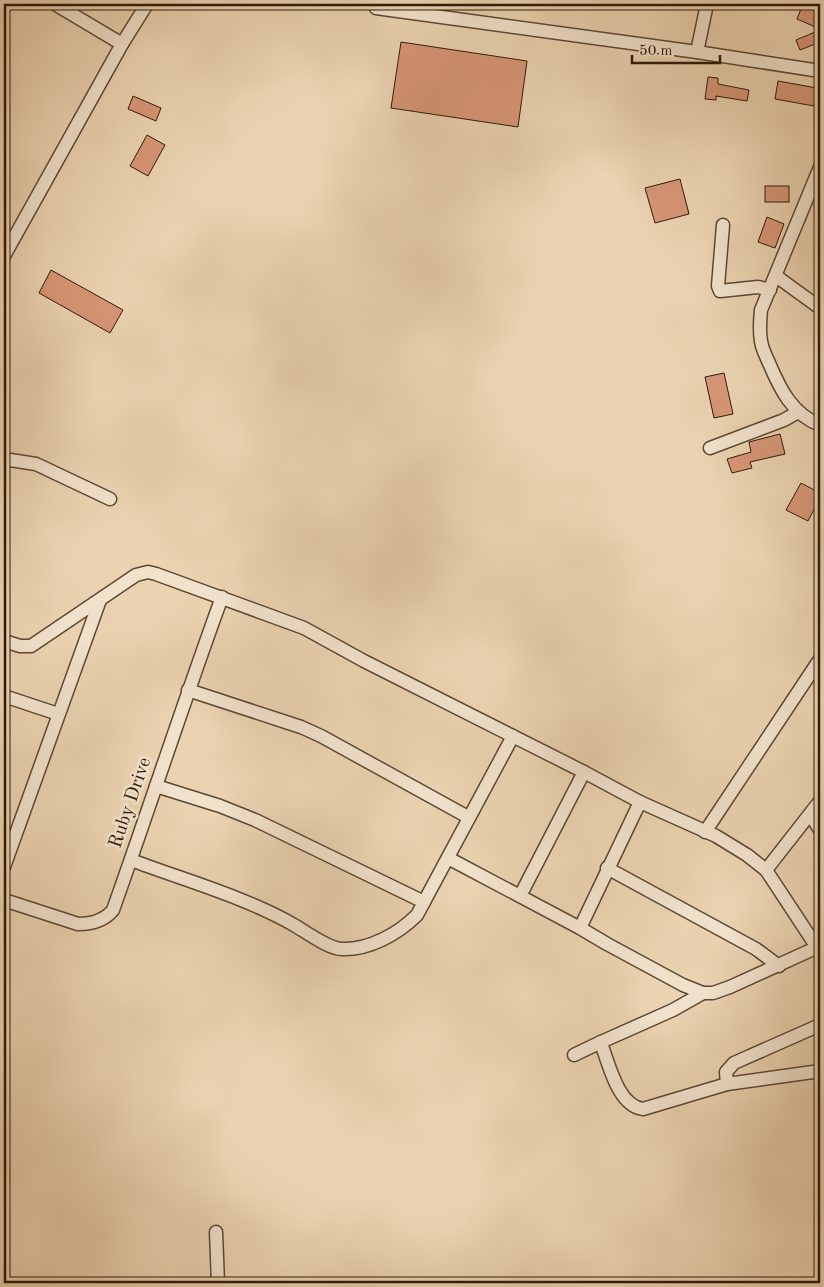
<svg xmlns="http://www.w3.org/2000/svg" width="824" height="1287" font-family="'Old Standard TT',serif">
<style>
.building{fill:#d89677;stroke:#2e1a09}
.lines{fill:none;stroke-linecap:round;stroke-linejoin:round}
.minor-casing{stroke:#5d4833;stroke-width:15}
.minor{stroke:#f2e2cc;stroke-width:12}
.labels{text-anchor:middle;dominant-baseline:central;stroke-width:5;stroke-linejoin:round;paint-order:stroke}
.street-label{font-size:19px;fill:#2e1a09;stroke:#f2e2cc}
</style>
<rect width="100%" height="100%" fill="#ebd3b1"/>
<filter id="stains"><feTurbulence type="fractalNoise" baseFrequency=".004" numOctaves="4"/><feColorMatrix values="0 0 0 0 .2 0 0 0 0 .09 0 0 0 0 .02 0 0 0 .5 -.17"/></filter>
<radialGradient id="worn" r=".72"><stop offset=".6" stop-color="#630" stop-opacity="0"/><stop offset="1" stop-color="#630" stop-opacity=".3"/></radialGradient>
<!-- building -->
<g class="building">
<path d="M 803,4 L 820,10 L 820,29 L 797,19 Z"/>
<path d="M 820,30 L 820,42 L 800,50 L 796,40 Z"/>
<path d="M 401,42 L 527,61 L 518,127 L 391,108 Z"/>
<path d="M 708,77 L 718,78 L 718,84 L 749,90 L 747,101 L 716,96 L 716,100 L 705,99 Z"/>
<path d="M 778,81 L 817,88 L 814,106 L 775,99 Z"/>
<path d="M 133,96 L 161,108 L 156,121 L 128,109 Z"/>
<path d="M 147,135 L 165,145 L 148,176 L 130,166 Z"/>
<path d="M 680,179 L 689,214 L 655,223 L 645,188 Z"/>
<rect x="765" y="186" width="24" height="16"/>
<path d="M 767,217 L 784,224 L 775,248 L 758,242 Z"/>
<path d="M 51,270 L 123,310 L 110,333 L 39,293 Z"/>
<path d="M 724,373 L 733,414 L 714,418 L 705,377 Z"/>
<path d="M 780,434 L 785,454 L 750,462 L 752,468 L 732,473 L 727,459 L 751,452 L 749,442 Z"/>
<path d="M 801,483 L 820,493 L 820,498 L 808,521 L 786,510 Z"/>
</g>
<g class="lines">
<defs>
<g id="minor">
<path d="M 55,4 L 122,44"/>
<path d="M 376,8 L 697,52 L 820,71"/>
<path d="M 697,52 L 707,4"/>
<path d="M 820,167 L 761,310 C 760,321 759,330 761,341 C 762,349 766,356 769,363 C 780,389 792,414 820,425"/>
<path d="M 723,225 L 718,286 L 720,291 L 758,287 L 770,290"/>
<path d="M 4,256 L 122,44 L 147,4"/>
<path d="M 776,276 L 820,308"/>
<path d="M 710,448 L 784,420 L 798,412"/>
<path d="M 4,459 L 36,464 L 110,499"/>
<path d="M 4,641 L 20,646 L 31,646 L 136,575 L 148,572 L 156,574 L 304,628 L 364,661 L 584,772 L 640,802 L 716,836 L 747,855 L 766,870 L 820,952"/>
<path d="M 188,690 L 301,727 L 321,736 L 468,817"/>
<path d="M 4,696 L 58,714"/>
<path d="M 156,786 L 220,806 L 255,820 L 424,902"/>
<path d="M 810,814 L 820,830"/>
<path d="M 705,832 L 820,659"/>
<path d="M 448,858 L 580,928 L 607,944 L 683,985 L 703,993 L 713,993 L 730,987 L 820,946"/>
<path d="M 131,860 C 184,880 245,897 294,925 C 306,932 329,949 342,949 C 369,950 398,934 417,915 L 513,736"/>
<path d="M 4,867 L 100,600"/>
<path d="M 607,868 L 756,949 L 779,966"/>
<path d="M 766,870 L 820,801"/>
<path d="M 520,896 L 584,772"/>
<path d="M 4,900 L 78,924 C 92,924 104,921 113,910 C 150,806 184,701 222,597"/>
<path d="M 580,928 L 640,802"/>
<path d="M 703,993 L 673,1010 L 601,1042 L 603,1049 C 610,1068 619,1106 643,1109 L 727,1084"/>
<path d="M 820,1025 L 734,1063 L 726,1072 L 727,1084 L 820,1071"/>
<path d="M 574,1055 L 601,1042"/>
<path d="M 216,1232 L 218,1283"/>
</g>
</defs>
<!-- minor casing -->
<use href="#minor" class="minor-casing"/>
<!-- minor -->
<use href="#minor" class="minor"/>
</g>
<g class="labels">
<!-- street labels -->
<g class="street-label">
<text transform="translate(131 803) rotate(-71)">Ruby Drive</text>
</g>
</g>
<!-- margin -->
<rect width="824" height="1287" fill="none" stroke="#ebd3b1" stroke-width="20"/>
<rect x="5" y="5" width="814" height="1277" fill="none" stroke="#2e1a09" stroke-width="2.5"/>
<rect x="10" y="10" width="804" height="1267" fill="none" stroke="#2e1a09"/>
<!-- scale -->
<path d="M632 55v8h88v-8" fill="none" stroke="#2e1a09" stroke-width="2.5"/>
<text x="639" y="55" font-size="15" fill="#2e1a09" stroke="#f2e2cc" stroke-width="4" paint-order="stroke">50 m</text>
<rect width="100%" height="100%" filter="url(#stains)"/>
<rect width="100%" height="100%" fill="url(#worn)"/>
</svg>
